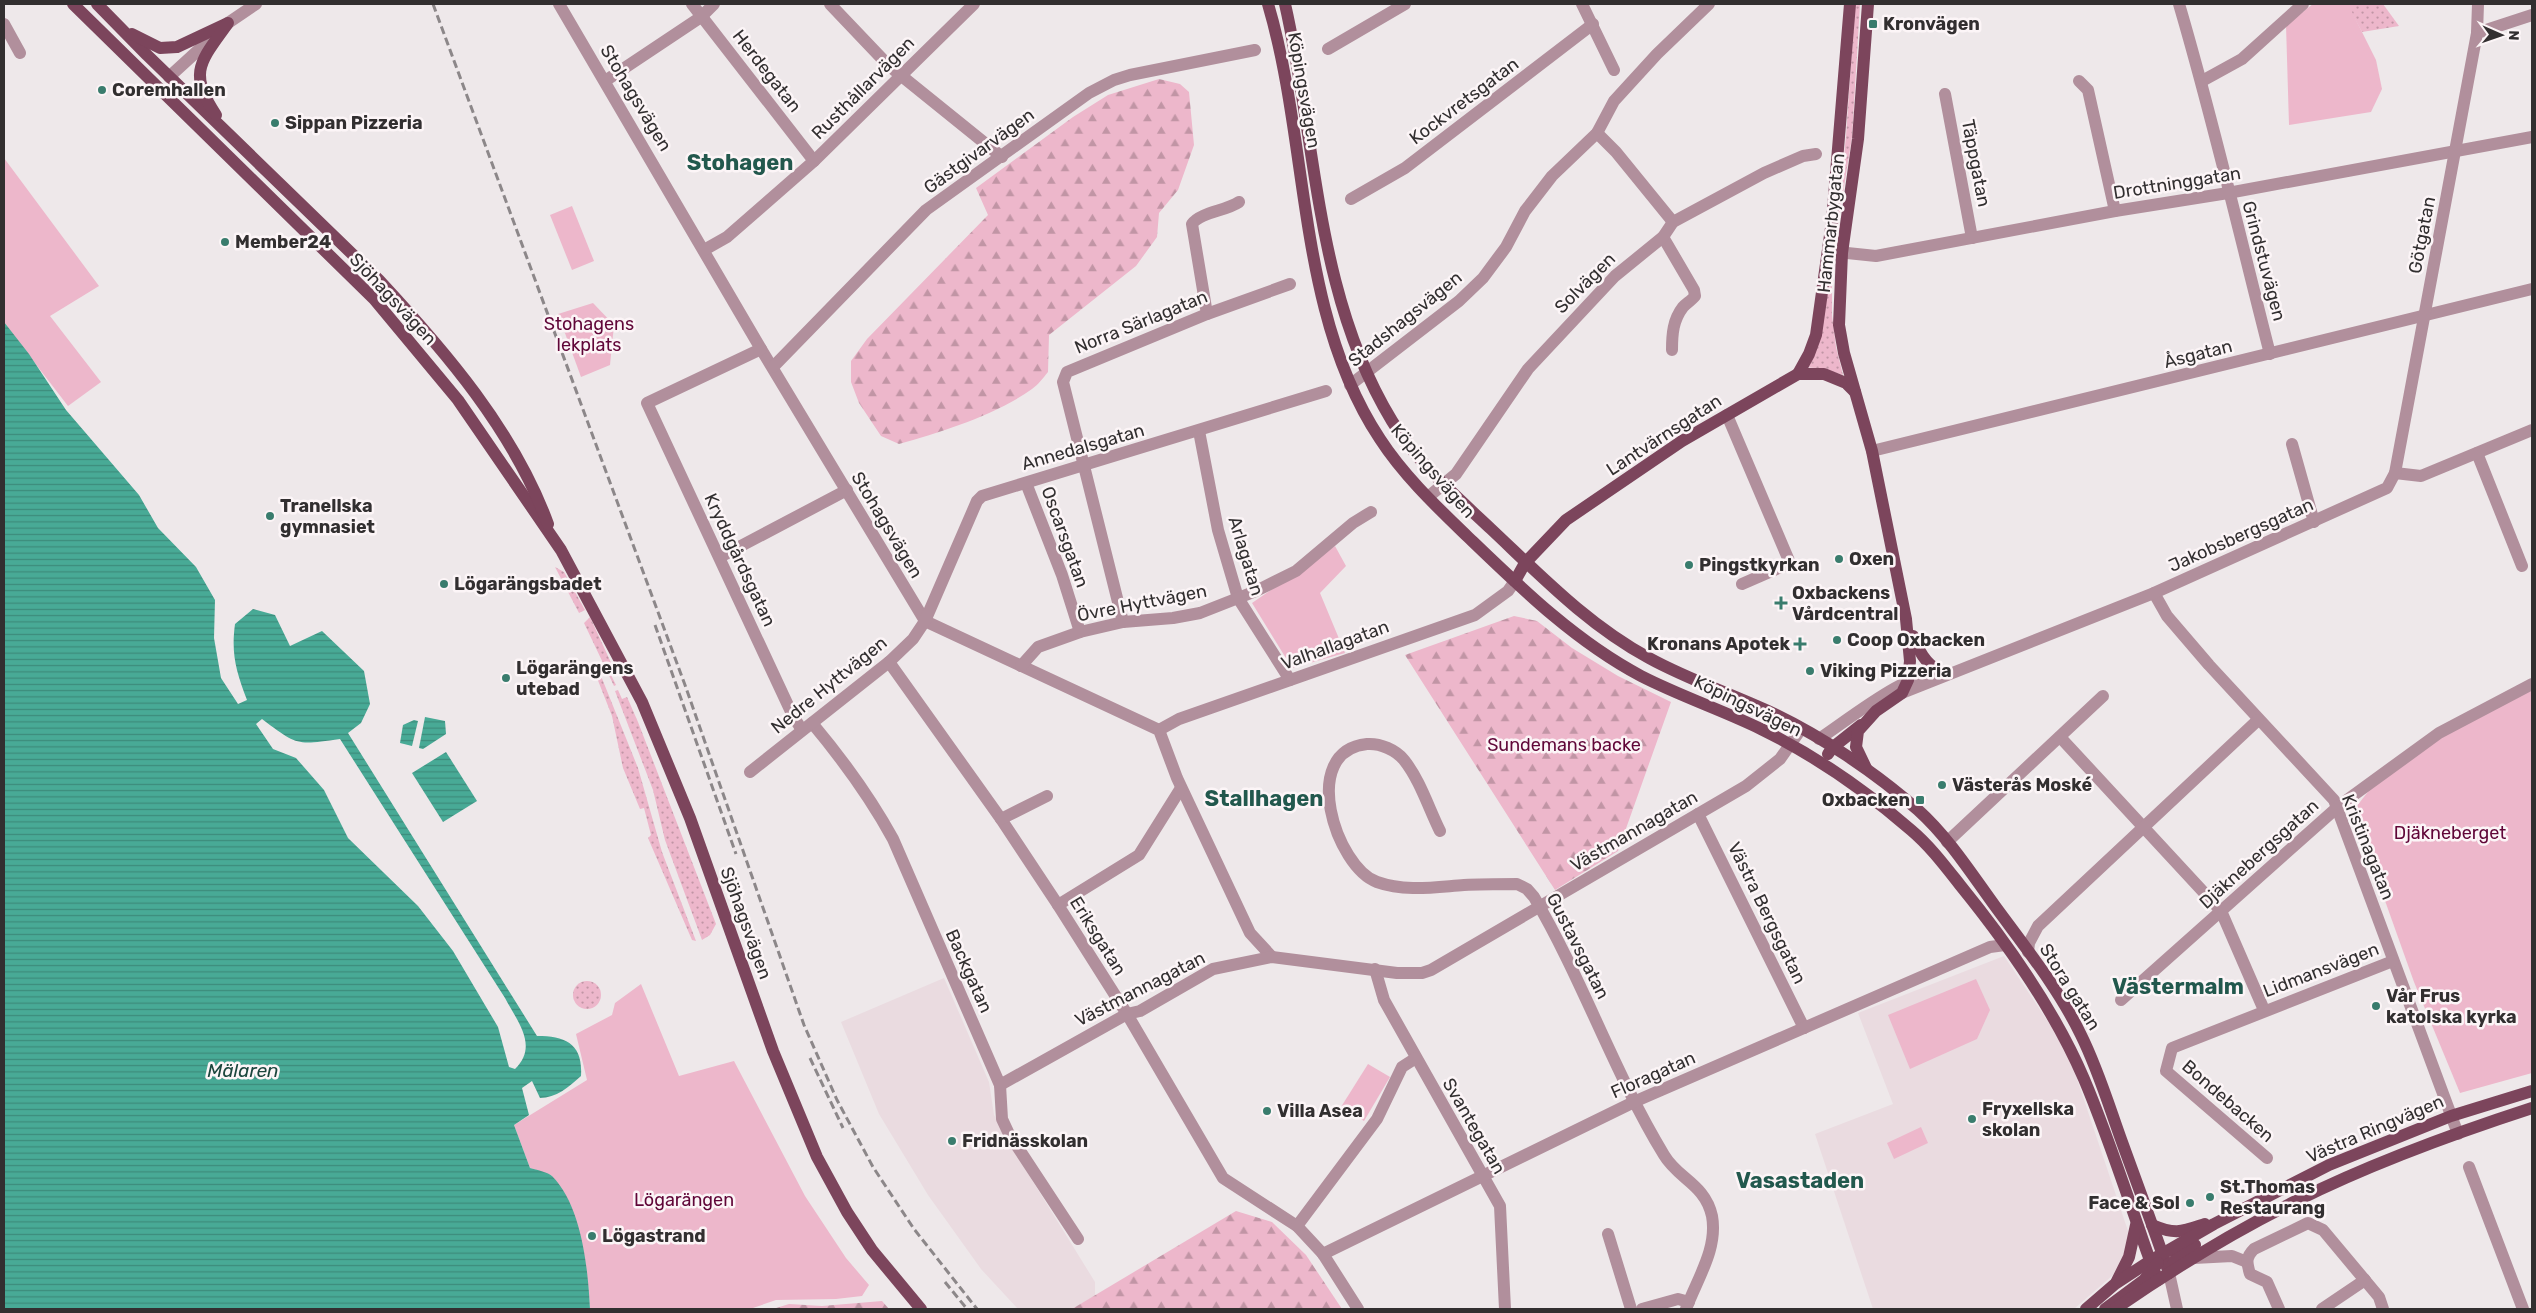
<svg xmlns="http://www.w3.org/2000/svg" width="2536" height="1313" font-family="Rubik,sans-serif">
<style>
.built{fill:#eadbe0}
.grass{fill:url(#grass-dots)}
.forest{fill:url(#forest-firs)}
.green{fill:#edb7cb}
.water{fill:url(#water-rules);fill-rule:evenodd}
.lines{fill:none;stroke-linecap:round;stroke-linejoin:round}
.minor{stroke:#b18f9c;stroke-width:12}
.major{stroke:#7c455c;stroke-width:12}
.rail{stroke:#8c8789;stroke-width:3;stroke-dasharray:8 4;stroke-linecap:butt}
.poi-dot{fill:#397c6d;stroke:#fcf5f7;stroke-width:2}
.labels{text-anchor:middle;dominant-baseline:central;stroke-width:5;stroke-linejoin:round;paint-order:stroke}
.poi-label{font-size:18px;font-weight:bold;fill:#322f30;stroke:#fcf5f7;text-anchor:start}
.street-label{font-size:18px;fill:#322f30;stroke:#fcf5f7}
.park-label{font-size:18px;fill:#600638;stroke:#fcf5f7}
.water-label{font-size:19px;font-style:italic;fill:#1b463d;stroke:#fcf5f7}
.district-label{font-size:22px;font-weight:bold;fill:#22584d;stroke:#fcf5f7}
</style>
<defs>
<pattern id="grass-dots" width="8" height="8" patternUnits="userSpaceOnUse" patternTransform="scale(1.25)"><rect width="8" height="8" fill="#edb7cb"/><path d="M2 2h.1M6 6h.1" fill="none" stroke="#c195a5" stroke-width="1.8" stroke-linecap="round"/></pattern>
<pattern id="forest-firs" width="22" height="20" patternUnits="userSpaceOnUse" patternTransform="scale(1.25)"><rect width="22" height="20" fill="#edb7cb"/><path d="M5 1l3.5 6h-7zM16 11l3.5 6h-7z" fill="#c195a5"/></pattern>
<pattern id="water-rules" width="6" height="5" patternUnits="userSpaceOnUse" patternTransform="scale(1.25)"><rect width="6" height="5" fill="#48aa96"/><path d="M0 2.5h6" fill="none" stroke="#3d8b7b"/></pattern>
</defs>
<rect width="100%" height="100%" fill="#eee8ea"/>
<!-- built -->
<g class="built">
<path d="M 2004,956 L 2059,1038 L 2073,1067 L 2129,1234 L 2129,1249 L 2113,1275 L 2074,1309 L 1873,1309 L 1815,1134 L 1893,1104 L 1858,1013 Z"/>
<path d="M 944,978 L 989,1082 L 994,1115 L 1024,1167 L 1095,1282 L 1095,1296 L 1072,1309 L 1018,1309 L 981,1269 L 928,1195 L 879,1114 L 841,1022 Z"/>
</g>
<!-- grass -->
<g class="grass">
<path d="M 1855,4 L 1860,4 L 1852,137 L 1836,237 L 1846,136 Z"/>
<path d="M 2347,4 L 2383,4 L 2399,26 L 2362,32 Z"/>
<path d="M 1832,266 L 1832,315 L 1836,347 L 1843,375 L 1824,369 L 1805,367 Z"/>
<path d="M 555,567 L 564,572 L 585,610 L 579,613 Z"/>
<path d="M 590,617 L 613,667 L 608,669 L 616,685 L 614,686 L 584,623 Z"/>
<path d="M 601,676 L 638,768 L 662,852 L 696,941 L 692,940 L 648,838 L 651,835 L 644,808 L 640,809 L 623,768 L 612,716 L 597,678 Z"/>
<path d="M 618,690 L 622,699 L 627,697 L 638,722 L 716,924 L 710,935 L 702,940 L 665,840 L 653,790 L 615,691 Z"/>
<circle cx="587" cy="995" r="14"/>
</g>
<!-- forest -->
<g class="forest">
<path d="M 1159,79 L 1180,84 L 1189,92 L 1194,145 L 1178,190 L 1159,213 L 1157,237 L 1136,266 L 1049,335 L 1048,372 C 1043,378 1038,385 1032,389 C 996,415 941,432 899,444 L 881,436 L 859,403 L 851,382 L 851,361 L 867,339 L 988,215 L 976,188 L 1073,117 L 1108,95 Z"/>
<path d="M 1514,616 L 1537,621 L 1572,648 L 1618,676 L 1671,702 L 1618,851 L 1555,890 L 1405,655 Z"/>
<path d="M 1236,1211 L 1272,1222 L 1306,1255 L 1342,1309 L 1072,1309 Z"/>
<path d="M 882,1301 L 889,1309 L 773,1309 L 789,1304 L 822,1306 Z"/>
</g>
<!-- green -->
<g class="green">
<path d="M 2313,4 L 2348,4 L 2376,60 L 2382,89 L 2371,112 L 2289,125 L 2286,25 Z"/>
<path d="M 4,158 L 99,286 L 50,316 L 101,382 L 68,406 L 4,323 Z"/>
<path d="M 572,206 L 594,261 L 572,270 L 550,215 Z"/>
<path d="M 593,303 L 614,325 L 610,365 L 581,377 L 558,314 Z"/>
<path d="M 1335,546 L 1346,566 L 1320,593 L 1345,653 L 1292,668 L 1252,603 Z"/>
<path d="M 2532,689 L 2532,1073 L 2460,1093 L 2414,982 L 2353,811 L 2374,784 L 2435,739 Z"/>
<path d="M 1976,979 L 1990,1010 L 1977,1039 L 1910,1069 L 1888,1015 Z"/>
<path d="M 641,984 L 679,1076 L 734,1061 L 805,1196 L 846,1258 L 869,1285 L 862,1296 L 836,1299 L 776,1300 L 750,1309 L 590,1309 C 587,1261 580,1216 551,1175 L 530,1168 L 514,1125 L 587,1080 L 576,1034 L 612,1015 L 615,1003 Z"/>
<path d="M 1368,1064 L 1390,1077 L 1364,1121 L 1341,1107 Z"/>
<path d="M 1921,1127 L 1928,1143 L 1894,1159 L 1887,1143 Z"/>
</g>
<!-- water -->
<g class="water">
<path d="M 4,322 L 29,354 L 66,410 L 139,495 L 158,528 L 196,567 L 215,600 L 214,638 L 221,678 L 238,704 L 247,700 C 236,671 231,654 235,624 L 253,609 L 275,615 L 290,646 L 322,631 L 364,671 L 370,704 L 361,723 L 348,733 L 537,1036 C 566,1036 583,1044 581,1076 C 569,1087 556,1098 540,1098 L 532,1081 L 522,1088 L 529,1115 L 514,1125 L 530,1168 C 537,1170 547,1172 552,1176 C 582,1206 588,1269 590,1309 L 4,1309 ZM 262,719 C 298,746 296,745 340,739 L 505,998 C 517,1021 539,1046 515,1069 L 509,1067 L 498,1027 L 453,951 L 418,906 L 348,838 L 324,790 L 296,758 L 273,749 L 256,724 Z"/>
<path d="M 425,717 L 445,721 L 446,734 L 423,749 L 419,748 Z"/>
<path d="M 414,720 L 418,721 L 412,746 L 400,743 L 403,725 Z"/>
<path d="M 446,752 L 477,801 L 443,822 L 412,773 Z"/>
</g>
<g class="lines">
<!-- minor -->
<g class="minor">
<path d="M 559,4 L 761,349 L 925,621 L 1159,730 L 1177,778 L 1250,933 L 1272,957"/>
<path d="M 692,4 L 814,161"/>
<path d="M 830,4 L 888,65 L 1002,157"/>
<path d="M 1582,4 L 1614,70"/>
<path d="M 2179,4 C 2213,119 2240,237 2270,354"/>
<path d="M 4,24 L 20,53"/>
<path d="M 2477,33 L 2532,15"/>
<path d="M 1328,49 L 1405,4"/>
<path d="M 169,77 L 228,23 L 256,4"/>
<path d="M 605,81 L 701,17 L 714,4"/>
<path d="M 2079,81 L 2088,90 L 2115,211"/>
<path d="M 2202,81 L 2242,59 L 2303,4"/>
<path d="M 1945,94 L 1972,238"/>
<path d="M 1597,133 L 1616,152 L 1673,222"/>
<path d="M 1351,199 L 1405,168 L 1593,24"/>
<path d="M 1663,237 L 1694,290 L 1695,296 C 1692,300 1687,303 1683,307 C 1673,320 1672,334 1672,350"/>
<path d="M 704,250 L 727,237 L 814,161 L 974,4"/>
<path d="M 1828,251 L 1876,256 L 2115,211 L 2228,193 L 2532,137"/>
<path d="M 1207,314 L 1192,224 C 1201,212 1226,211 1239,202"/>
<path d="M 761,349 L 647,403 L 793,716 L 802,730"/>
<path d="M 773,367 L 926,210 L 1089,93 L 1114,80 L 1130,75 L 1255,50"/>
<path d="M 1350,385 L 1459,301 L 1483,278 L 1506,247 L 1525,211 L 1552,176 L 1597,133 L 1614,101 L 1657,54 L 1709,4"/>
<path d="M 1727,415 L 1790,563 L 1742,584"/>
<path d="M 1199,431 L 1218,530 L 1238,598 L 1290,680"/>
<path d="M 2292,444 L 2314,522"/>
<path d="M 1872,451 L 2532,289"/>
<path d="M 2477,453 L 2522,566"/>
<path d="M 2395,473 L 2421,476 L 2532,430"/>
<path d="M 1026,483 L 1062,575 L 1080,632"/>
<path d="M 1428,497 L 1456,474 L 1528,369 L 1615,276 L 1663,237 L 1673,222 L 1764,173 L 1803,156 L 1816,154"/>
<path d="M 720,557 L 847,490"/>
<path d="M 2154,593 L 2167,616 L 2209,665 L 2334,800 L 2458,1134"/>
<path d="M 1123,622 L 1063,382 L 1067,372 L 1207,314 L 1290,284"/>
<path d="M 889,662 L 1001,819 L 1058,905 L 1127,1014 L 1223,1178 L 1297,1226 L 1323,1254 L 1358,1309"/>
<path d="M 1021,666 L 1038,647 L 1080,632 L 1123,622 L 1173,618 L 1200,613 L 1256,591 L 1296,571 L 1353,523 L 1371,512"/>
<path d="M 1902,693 L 2154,593 L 2387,488 L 2395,473 L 2477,33 L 2478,4"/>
<path d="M 812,723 C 843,760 870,797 893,839 L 1000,1085 L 1002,1119 L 1009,1134 L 1078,1239"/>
<path d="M 1159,730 L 1179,719 L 1475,615 L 1508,591 L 1515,581"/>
<path d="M 2060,737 L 2221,911 L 2264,1010"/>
<path d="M 1819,739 C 1848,720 1913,667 1946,672"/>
<path d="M 750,772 L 889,662 L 913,639 L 925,621 L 977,501 L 982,496 L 1326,391"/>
<path d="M 1698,814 L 1804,1028"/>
<path d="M 1001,819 L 1047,796"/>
<path d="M 1440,831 C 1429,809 1420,780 1404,760 C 1396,750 1380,743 1367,744 C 1298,751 1336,867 1377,882 C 1405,892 1435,887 1464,885 C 1481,884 1499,884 1517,884 L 1527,889 L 1534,897 C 1583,980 1614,1073 1664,1155 C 1678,1179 1705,1184 1712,1216 C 1718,1249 1697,1279 1686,1309"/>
<path d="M 1947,842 L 2103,696"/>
<path d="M 1058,905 L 1139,855 L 1181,788"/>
<path d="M 2028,952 L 2029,943 L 2038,926 L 2258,720"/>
<path d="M 1375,969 L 1384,1000 L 1500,1206 L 1505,1309"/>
<path d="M 2121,1000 L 2340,805 L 2439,733 L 2532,684"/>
<path d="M 1000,1085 L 1127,1014 L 1140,1011 L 1213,969 L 1272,957 L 1397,973 L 1422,973 L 1431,970 L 1746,786 L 1780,759 L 1801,729"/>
<path d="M 2267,1158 L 2166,1071 L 2172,1048 L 2393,961"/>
<path d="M 2469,1167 L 2523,1309"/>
<path d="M 1297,1226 L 1377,1119 L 1402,1067 L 1416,1058"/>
<path d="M 1608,1234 L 1631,1309"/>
<path d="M 1323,1254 L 1636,1101 L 1990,947 L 2005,945"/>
<path d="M 2194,1258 L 2232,1256 L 2247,1262"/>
<path d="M 2169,1273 L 2177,1309"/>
<path d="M 1642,1309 L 1678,1299 L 1689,1302"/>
<path d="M 2279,1309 L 2267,1282 L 2250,1274 C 2247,1263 2245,1258 2254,1249 L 2308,1223 L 2323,1230 L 2379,1297 L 2383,1309"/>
<path d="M 2322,1309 L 2365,1280"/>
</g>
<!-- major -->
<g class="major">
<path d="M 73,4 L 374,299 L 458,400 L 561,550 L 642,702 L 690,818 L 773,1051 L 817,1157 L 847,1212 L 872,1250 L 921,1309"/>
<path d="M 97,4 L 147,55 L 379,280 C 445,351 514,431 548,524"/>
<path d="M 1268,4 C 1310,146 1296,312 1380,439 C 1404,476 1437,507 1468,537 C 1521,588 1575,641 1641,676 C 1680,696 1722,710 1761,729 C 1816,756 1865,790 1911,830 C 1930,846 1945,866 1960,885 C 2008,944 2054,1009 2084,1079 C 2104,1126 2121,1177 2138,1226 C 2144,1244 2150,1262 2158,1280"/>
<path d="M 1285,4 C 1317,143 1315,295 1392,421 C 1418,464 1455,495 1491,529 C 1541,576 1588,625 1649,658 C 1687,679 1729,693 1768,711 C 1820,735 1876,773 1918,810 C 1948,837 1971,873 1995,906 C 2025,947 2059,989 2081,1035 C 2098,1069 2109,1106 2122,1142 C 2138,1186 2154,1229 2169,1273"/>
<path d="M 132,34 L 160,48 L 177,47 L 226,24"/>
<path d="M 216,115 C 187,72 201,61 228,23"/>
<path d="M 1798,374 L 1809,354 L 1816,335 L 1832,221 L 1850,4"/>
<path d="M 1515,581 L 1525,563 L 1566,520 L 1682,441 L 1798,374 L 1824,374 L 1846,383 L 1855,392"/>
<path d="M 1913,636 C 1919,651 1925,663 1939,671"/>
<path d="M 1828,754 L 1832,748 L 1861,725"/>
<path d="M 1866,768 L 1856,747 L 1858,731 L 1876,711 L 1902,693 L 1908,680 L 1910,661 L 1906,619 L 1872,451 L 1844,353 L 1839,325 L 1842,253 L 1858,139 L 1868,4"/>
<path d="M 2152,1225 C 2176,1235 2181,1232 2205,1224"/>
<path d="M 2169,1273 L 2176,1258 L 2195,1245"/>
<path d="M 2117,1281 L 2129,1257 L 2136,1225"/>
<path d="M 2086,1309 L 2115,1284 L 2150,1261 L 2214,1224 L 2329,1165 L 2451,1116 L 2532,1091"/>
<path d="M 2105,1309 L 2144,1280 L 2158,1263"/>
<path d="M 2115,1309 C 2173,1269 2233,1232 2296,1201 C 2372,1163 2452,1134 2532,1108"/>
</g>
<!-- rail -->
<g class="rail">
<path d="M 433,4 L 685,685 L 804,1025 L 837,1100 L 873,1167 L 914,1229 L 977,1309"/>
<path d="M 655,625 L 736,854"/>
<path d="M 810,1058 L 843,1128"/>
<path d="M 945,1282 L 967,1309"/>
</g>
</g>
<!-- markers -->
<g class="poi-dot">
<rect x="1868" y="19" width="10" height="10" rx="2.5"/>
<circle cx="102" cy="90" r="5"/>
<circle cx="275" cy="123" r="5"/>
<circle cx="225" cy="242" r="5"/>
<circle cx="270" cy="516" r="5"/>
<circle cx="1839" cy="559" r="5"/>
<circle cx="1689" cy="565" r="5"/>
<circle cx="444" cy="584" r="5"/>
<path d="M1778.5 595.5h5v5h5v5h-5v5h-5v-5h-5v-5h5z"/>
<circle cx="1837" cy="640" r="5"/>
<path d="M1797.5 636.5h5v5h5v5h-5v5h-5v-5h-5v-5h5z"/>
<circle cx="1810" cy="671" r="5"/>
<circle cx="506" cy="678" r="5"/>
<circle cx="1942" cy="785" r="5"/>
<rect x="1915" y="795" width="10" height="10" rx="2.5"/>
<circle cx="2376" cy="1006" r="5"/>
<circle cx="1267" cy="1111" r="5"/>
<circle cx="1972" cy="1119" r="5"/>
<circle cx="952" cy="1141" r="5"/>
<circle cx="2210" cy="1197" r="5"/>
<circle cx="2190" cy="1203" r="5"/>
<circle cx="592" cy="1236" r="5"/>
</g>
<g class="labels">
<!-- poi labels -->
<g class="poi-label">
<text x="1883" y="24">Kronvägen</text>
<text x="112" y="90">Coremhallen</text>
<text x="285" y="123">Sippan Pizzeria</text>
<text x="235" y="242">Member24</text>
<text x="280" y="506">Tranellska<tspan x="280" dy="21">gymnasiet</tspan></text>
<text x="1849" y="559">Oxen</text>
<text x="1699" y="565">Pingstkyrkan</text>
<text x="454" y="584">Lögarängsbadet</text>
<text x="1792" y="593">Oxbackens<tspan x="1792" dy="21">Vårdcentral</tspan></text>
<text x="1847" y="640">Coop Oxbacken</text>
<text x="1790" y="644" text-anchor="end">Kronans Apotek</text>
<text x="516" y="668">Lögarängens<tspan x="516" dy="21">utebad</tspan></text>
<text x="1820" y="671">Viking Pizzeria</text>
<text x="1952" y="785">Västerås Moské</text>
<text x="1910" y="800" text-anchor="end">Oxbacken</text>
<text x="2386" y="996">Vår Frus<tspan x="2386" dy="21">katolska kyrka</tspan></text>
<text x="1982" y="1109">Fryxellska<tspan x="1982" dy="21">skolan</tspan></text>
<text x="1277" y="1111">Villa Asea</text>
<text x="962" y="1141">Fridnässkolan</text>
<text x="2220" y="1187">St.Thomas<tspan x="2220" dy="21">Restaurang</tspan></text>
<text x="2180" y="1203" text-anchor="end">Face &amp; Sol</text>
<text x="602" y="1236">Lögastrand</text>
</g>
<!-- street labels -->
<g class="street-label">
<text transform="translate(767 71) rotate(52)">Herdegatan</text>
<text transform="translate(863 88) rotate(-45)">Rusthållarvägen</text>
<text transform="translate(1304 90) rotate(80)">Köpingsvägen</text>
<text transform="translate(636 98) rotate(59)">Stohagsvägen</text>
<text transform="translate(1464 101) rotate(-37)">Kockvretsgatan</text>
<text transform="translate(979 151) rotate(-36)">Gästgivarvägen</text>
<text transform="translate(1976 163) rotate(79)">Täppgatan</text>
<text transform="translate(2177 183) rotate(-9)">Drottninggatan</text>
<text transform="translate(1831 223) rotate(-84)">Hammarbygatan</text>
<text transform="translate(2422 235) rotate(-79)">Götgatan</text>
<text transform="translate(2264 261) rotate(75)">Grindstuvägen</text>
<text transform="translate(1585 283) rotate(-45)">Solvägen</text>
<text transform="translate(393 299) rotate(47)">Sjöhagsvägen</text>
<text transform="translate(1405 319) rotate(-39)">Stadshagsvägen</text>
<text transform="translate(1141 322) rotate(-22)">Norra Särlagatan</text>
<text transform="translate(2198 354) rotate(-14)">Åsgatan</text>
<text transform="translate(1664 435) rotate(-33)">Lantvärnsgatan</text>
<text transform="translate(1083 447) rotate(-16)">Annedalsgatan</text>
<text transform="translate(1433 471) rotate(49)">Köpingsvägen</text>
<text transform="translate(887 525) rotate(59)">Stohagsvägen</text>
<text transform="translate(2241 535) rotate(-24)">Jakobsbergsgatan</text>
<text transform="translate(1065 537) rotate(70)">Oscarsgatan</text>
<text transform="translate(1246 556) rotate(73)">Arlagatan</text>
<text transform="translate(740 560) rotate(65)">Kryddgårdsgatan</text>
<text transform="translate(1142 603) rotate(-11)">Övre Hyttvägen</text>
<text transform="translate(1335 645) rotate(-20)">Valhallagatan</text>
<text transform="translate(829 685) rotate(-39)">Nedre Hyttvägen</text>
<text transform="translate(1748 706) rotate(26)">Köpingsvägen</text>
<text transform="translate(1634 831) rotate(-30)">Västmannagatan</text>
<text transform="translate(2368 847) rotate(68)">Kristinagatan</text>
<text transform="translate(2259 854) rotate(-42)">Djäknebergsgatan</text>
<text transform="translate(1767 913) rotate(64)">Västra Bergsgatan</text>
<text transform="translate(746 923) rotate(70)">Sjöhagsvägen</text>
<text transform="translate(1098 936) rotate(58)">Eriksgatan</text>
<text transform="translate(1578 946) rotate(63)">Gustavsgatan</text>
<text transform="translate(2321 970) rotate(-21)">Lidmansvägen</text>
<text transform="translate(969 971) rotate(66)">Backgatan</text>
<text transform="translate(2070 987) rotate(58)">Stora gatan</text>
<text transform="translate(1140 989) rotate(-27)">Västmannagatan</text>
<text transform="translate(1653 1075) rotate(-24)">Floragatan</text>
<text transform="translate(2228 1101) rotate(41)">Bondebacken</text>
<text transform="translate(1474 1126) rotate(60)">Svantegatan</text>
<text transform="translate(2375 1129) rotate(-23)">Västra Ringvägen</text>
</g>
<!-- park labels -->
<g class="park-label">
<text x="589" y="324">Stohagens<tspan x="589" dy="21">lekplats</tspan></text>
<text x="1564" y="745">Sundemans backe</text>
<text x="2450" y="833">Djäkneberget</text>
<text x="684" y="1200">Lögarängen</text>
</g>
<!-- water labels -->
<g class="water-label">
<text x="243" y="1070">Mälaren</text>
</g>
<!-- district labels -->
<g class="district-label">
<text x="740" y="162">Stohagen</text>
<text x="1264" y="798">Stallhagen</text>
<text x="2178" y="986">Västermalm</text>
<text x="1800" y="1180">Vasastaden</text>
</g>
</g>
<!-- border -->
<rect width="2536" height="1313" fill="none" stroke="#322f30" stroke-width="10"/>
<!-- north arrow -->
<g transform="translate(2501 35) rotate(92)" stroke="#fcf5f7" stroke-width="4" paint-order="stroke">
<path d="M0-4L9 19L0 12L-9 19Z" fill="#322f30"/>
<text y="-8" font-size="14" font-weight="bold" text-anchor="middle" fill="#322f30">N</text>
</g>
</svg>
